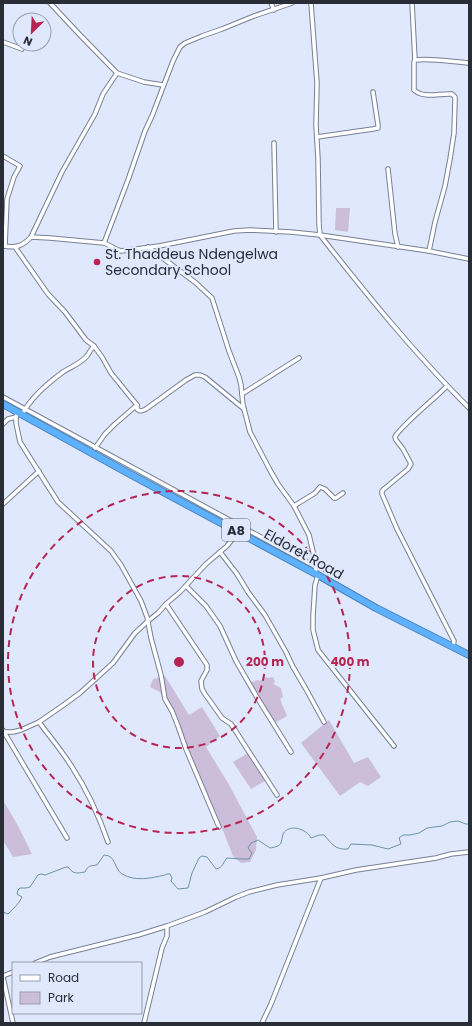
<svg xmlns="http://www.w3.org/2000/svg" width="472" height="1026" font-family="Poppins,sans-serif">
<style>
.green{fill:#ccbdda}
.lines{fill:none;stroke-linecap:round;stroke-linejoin:round}
.stream{stroke:#6b93a8;stroke-width:1}
.street-casing{stroke:#788093;stroke-width:5.5}
.highway-casing{stroke:#4b83b8;stroke-width:8}
.street{stroke:#fff;stroke-width:3.5}
.highway{stroke:#5eb1fe;stroke-width:6}
.ring{fill:none;stroke:#b62551;stroke-width:2;stroke-dasharray:7 5}
.poi-dot{fill:#b62551;stroke:#e0e8fe;stroke-width:1.5}
.labels{text-anchor:middle;dominant-baseline:central;stroke-width:4;stroke-linejoin:round;paint-order:stroke}
.shield{fill:#e0e8fe;stroke:#606571;stroke-width:1}
.shield-label{font-size:13px;font-weight:bold;fill:#292d35}
.poi-label{font-size:14px;fill:#292d35;stroke:#e0e8fe;text-anchor:start}
.street-label{font-size:14px;fill:#292d35;stroke:#e0e8fe}
.centre{fill:#b62551;stroke:#e0e8fe;stroke-width:2}
.ring-label{font-size:12px;text-anchor:middle;font-weight:bold;fill:#b62551;stroke:#e0e8fe;stroke-width:4;stroke-linejoin:round;paint-order:stroke}
</style>
<rect width="100%" height="100%" fill="#e0e8fe"/>
<!-- green -->
<g class="green">
<path d="M 336,208 L 350,208 L 348,232 L 335,230 Z"/>
<path d="M 165,676 L 189,715 L 202,707 L 220,736 L 206,747 L 228,783 L 257,837 L 256,850 L 250,862 L 241,863 L 233,856 L 220,823 L 194,772 L 171,715 L 160,692 L 150,687 L 153,679 Z"/>
<path d="M 267,677 L 268,678 L 273,677 L 275,682 L 273,684 L 281,688 L 283,697 L 280,699 L 287,716 L 275,723 L 253,688 L 252,682 L 258,680 L 259,681 Z"/>
<path d="M 329,720 L 354,763 L 368,757 L 381,777 L 368,786 L 360,782 L 340,796 L 301,743 Z"/>
<path d="M 248,753 L 265,781 L 251,789 L 233,762 Z"/>
<path d="M 3,800 L 17,824 L 32,854 L 13,857 L 3,840 Z"/>
</g>
<g class="lines">
<!-- stream -->
<path class="stream" d="M 3,912 L 8,914 C 13,909 19,904 22,897 L 17,894 L 18,890 L 20,888 L 26,888 L 30,887 L 38,875 L 41,874 L 45,875 L 66,867 L 68,867 C 74,875 77,873 85,872 C 88,865 91,866 97,865 L 104,855 C 116,855 114,869 122,874 C 136,882 151,878 165,875 L 167,874 L 170,874 L 172,878 L 171,881 L 178,889 L 188,888 L 192,873 L 199,858 L 202,856 L 207,857 L 216,869 C 223,868 223,862 227,858 L 243,859 L 249,859 L 252,853 L 248,848 L 251,843 L 258,840 L 270,848 C 274,847 279,847 281,843 C 282,840 282,837 283,834 C 289,823 307,829 311,838 L 319,835 L 324,835 C 332,844 335,850 348,849 L 351,844 L 372,845 L 388,849 L 401,844 L 399,838 L 403,835 L 410,835 L 419,833 L 427,828 L 442,826 L 450,822 L 458,821 L 466,824 L 469,824"/>
<defs>
<g id="street">
<path d="M 50,3 L 79,34 L 117,73 L 144,82 L 163,85"/>
<path d="M 271,3 L 274,10"/>
<path d="M 292,3 L 254,16 L 222,29 L 202,36 L 185,43 L 180,47 L 173,61 L 152,116 L 145,131 L 128,180 L 104,243 C 110,245 114,249 121,251 L 159,246 L 234,231 L 250,230 L 291,232 L 320,235 L 429,251 L 469,259"/>
<path d="M 311,3 L 317,83 L 316,125 L 318,159 L 319,224 L 320,235 C 367,295 415,354 469,408"/>
<path d="M 412,3 L 415,60"/>
<path d="M 3,42 L 22,49"/>
<path d="M 317,137 L 373,129 L 378,128 L 378,125 L 373,92"/>
<path d="M 274,143 L 276,232"/>
<path d="M 3,156 L 20,166 L 14,177 L 7,199 L 5,246"/>
<path d="M 388,169 L 395,234 L 398,247"/>
<path d="M 31,237 L 62,172 L 95,114 L 103,94 L 117,73"/>
<path d="M 3,246 C 15,248 22,247 31,237 L 50,238 L 104,243"/>
<path d="M 15,247 L 48,294 L 65,312 L 86,340 L 94,346 C 91,349 89,353 87,356 C 81,363 71,367 63,372 C 48,383 30,398 22,415"/>
<path d="M 148,247 L 196,283 L 212,298 L 229,351 L 239,377 L 241,385 L 243,405 L 250,432 L 271,472 L 278,484 L 294,506 L 309,535 L 315,560 L 316,574"/>
<path d="M 429,251 L 435,222 L 445,186 L 450,159 L 454,133 L 455,101 L 455,97 L 452,94 C 439,93 424,99 414,90 L 414,62 L 415,60 C 433,58 451,62 469,63"/>
<path d="M 94,346 L 102,357 L 111,373 L 137,405 L 137,409 C 140,412 142,411 146,409 L 186,380 L 195,375 L 200,375 L 205,377 L 244,409"/>
<path d="M 447,386 C 430,403 411,417 396,435 L 395,437 L 396,440 L 403,449 L 411,464 L 408,469 L 384,489 L 382,491 L 382,494 L 397,529 L 454,641 L 453,646"/>
<path d="M 242,394 L 299,358"/>
<path d="M 3,397 L 316,567"/>
<path d="M 18,412 L 16,417 L 16,423 L 20,442 L 58,502 L 111,551 L 121,565 L 141,601 L 147,617 L 151,638 L 161,675 L 165,699 L 172,711 L 178,726 L 186,749 L 219,827"/>
<path d="M 3,424 L 8,419 L 16,417"/>
<path d="M 95,448 L 105,434 L 115,424 L 137,405"/>
<path d="M 3,504 L 39,471"/>
<path d="M 294,506 L 315,493 L 320,487 L 325,489 L 334,498 L 336,498 L 343,493"/>
<path d="M 220,552 L 237,574 L 248,592 L 265,615 L 286,652 L 293,667 L 306,689 L 324,722"/>
<path d="M 318,575 L 315,585 L 313,616 L 313,630 L 318,650 L 394,746"/>
<path d="M 186,586 L 206,606 L 220,626 L 236,661 L 258,699 L 291,752"/>
<path d="M 166,604 L 207,665 L 207,670 L 201,681 L 202,689 L 205,694 L 222,718 L 231,724 L 235,730 L 242,741 L 277,795"/>
<path d="M 39,722 C 50,737 62,751 72,767 C 87,790 99,816 108,842"/>
<path d="M 3,730 L 4,732 L 13,732 L 21,730 L 39,722 L 65,704 L 80,693 L 113,663 L 135,633 L 148,621 L 158,613 L 166,604 L 180,592 L 206,564 L 227,546 L 238,532"/>
<path d="M 4,732 L 67,838"/>
<path d="M 35,963 L 50,957 L 138,935 L 167,926 L 205,912 L 236,897 L 249,892 L 277,885 L 321,878 L 356,870 L 436,858 L 451,854 L 469,852"/>
<path d="M 3,976 L 13,972"/>
<path d="M 3,977 L 13,1023"/>
<path d="M 144,1023 L 162,948 L 167,936 L 167,926"/>
<path d="M 262,1023 L 271,1004 L 321,878"/>
</g>
<path id="highway" d="M 3,404 L 128,473 L 316,574 L 376,608 L 469,655"/>
</defs>
<!-- street casing -->
<use href="#street" class="street-casing"/>
<!-- highway casing -->
<use href="#highway" class="highway-casing"/>
<!-- street -->
<use href="#street" class="street"/>
<!-- highway -->
<use href="#highway" class="highway"/>
</g>
<!-- distance rings -->
<g class="ring">
<circle cx="179" cy="662" r="86"/>
<circle cx="179" cy="662" r="171"/>
</g>
<!-- markers -->
<circle class="poi-dot" cx="97" cy="262" r="4"/>
<g class="labels">
<!-- shield labels -->
<rect class="shield" x="222" y="519" width="28" height="22" rx="3"/>
<g class="shield-label">
<text x="236" y="530">A8</text>
</g>
<!-- poi labels -->
<g class="poi-label">
<text x="105" y="254">St. Thaddeus Ndengelwa<tspan x="105" dy="16">Secondary School</tspan></text>
</g>
<!-- street labels -->
<g class="street-label">
<text transform="translate(304 554) rotate(29)">Eldoret Road</text>
</g>
</g>
<circle cx="179" cy="662" r="6" class="centre"/>
<g class="ring-label">
<text x="265" y="666">200 m</text>
<text x="350" y="666">400 m</text>
</g>
<!-- border -->
<rect width="472" height="1026" fill="none" stroke="#292d35" stroke-width="8"/>
<!-- legend -->
<rect x="12" y="962" width="130" height="52" fill="#e0e8fe" stroke="#979dae"/>
<rect x="20" y="975" width="20" height="6" fill="#ffffff" stroke="#979dae"/>
<text x="48" y="982" font-size="12" fill="#292d35">Road</text>
<rect x="20" y="992" width="20" height="12" fill="#ccbdda" stroke="#979dae"/>
<text x="48" y="1002" font-size="12" fill="#292d35">Park</text>
<!-- north arrow -->
<g transform="translate(32 32) rotate(204)"><circle r="19" fill="#e0e8fe" stroke="#979dae"/>
<path d="M0-3L7 15L0 10L-7 15Z" fill="#b62551"/>
<text y="-6" font-size="11" font-weight="bold" text-anchor="middle" fill="#292d35">N</text>
</g>
</svg>
